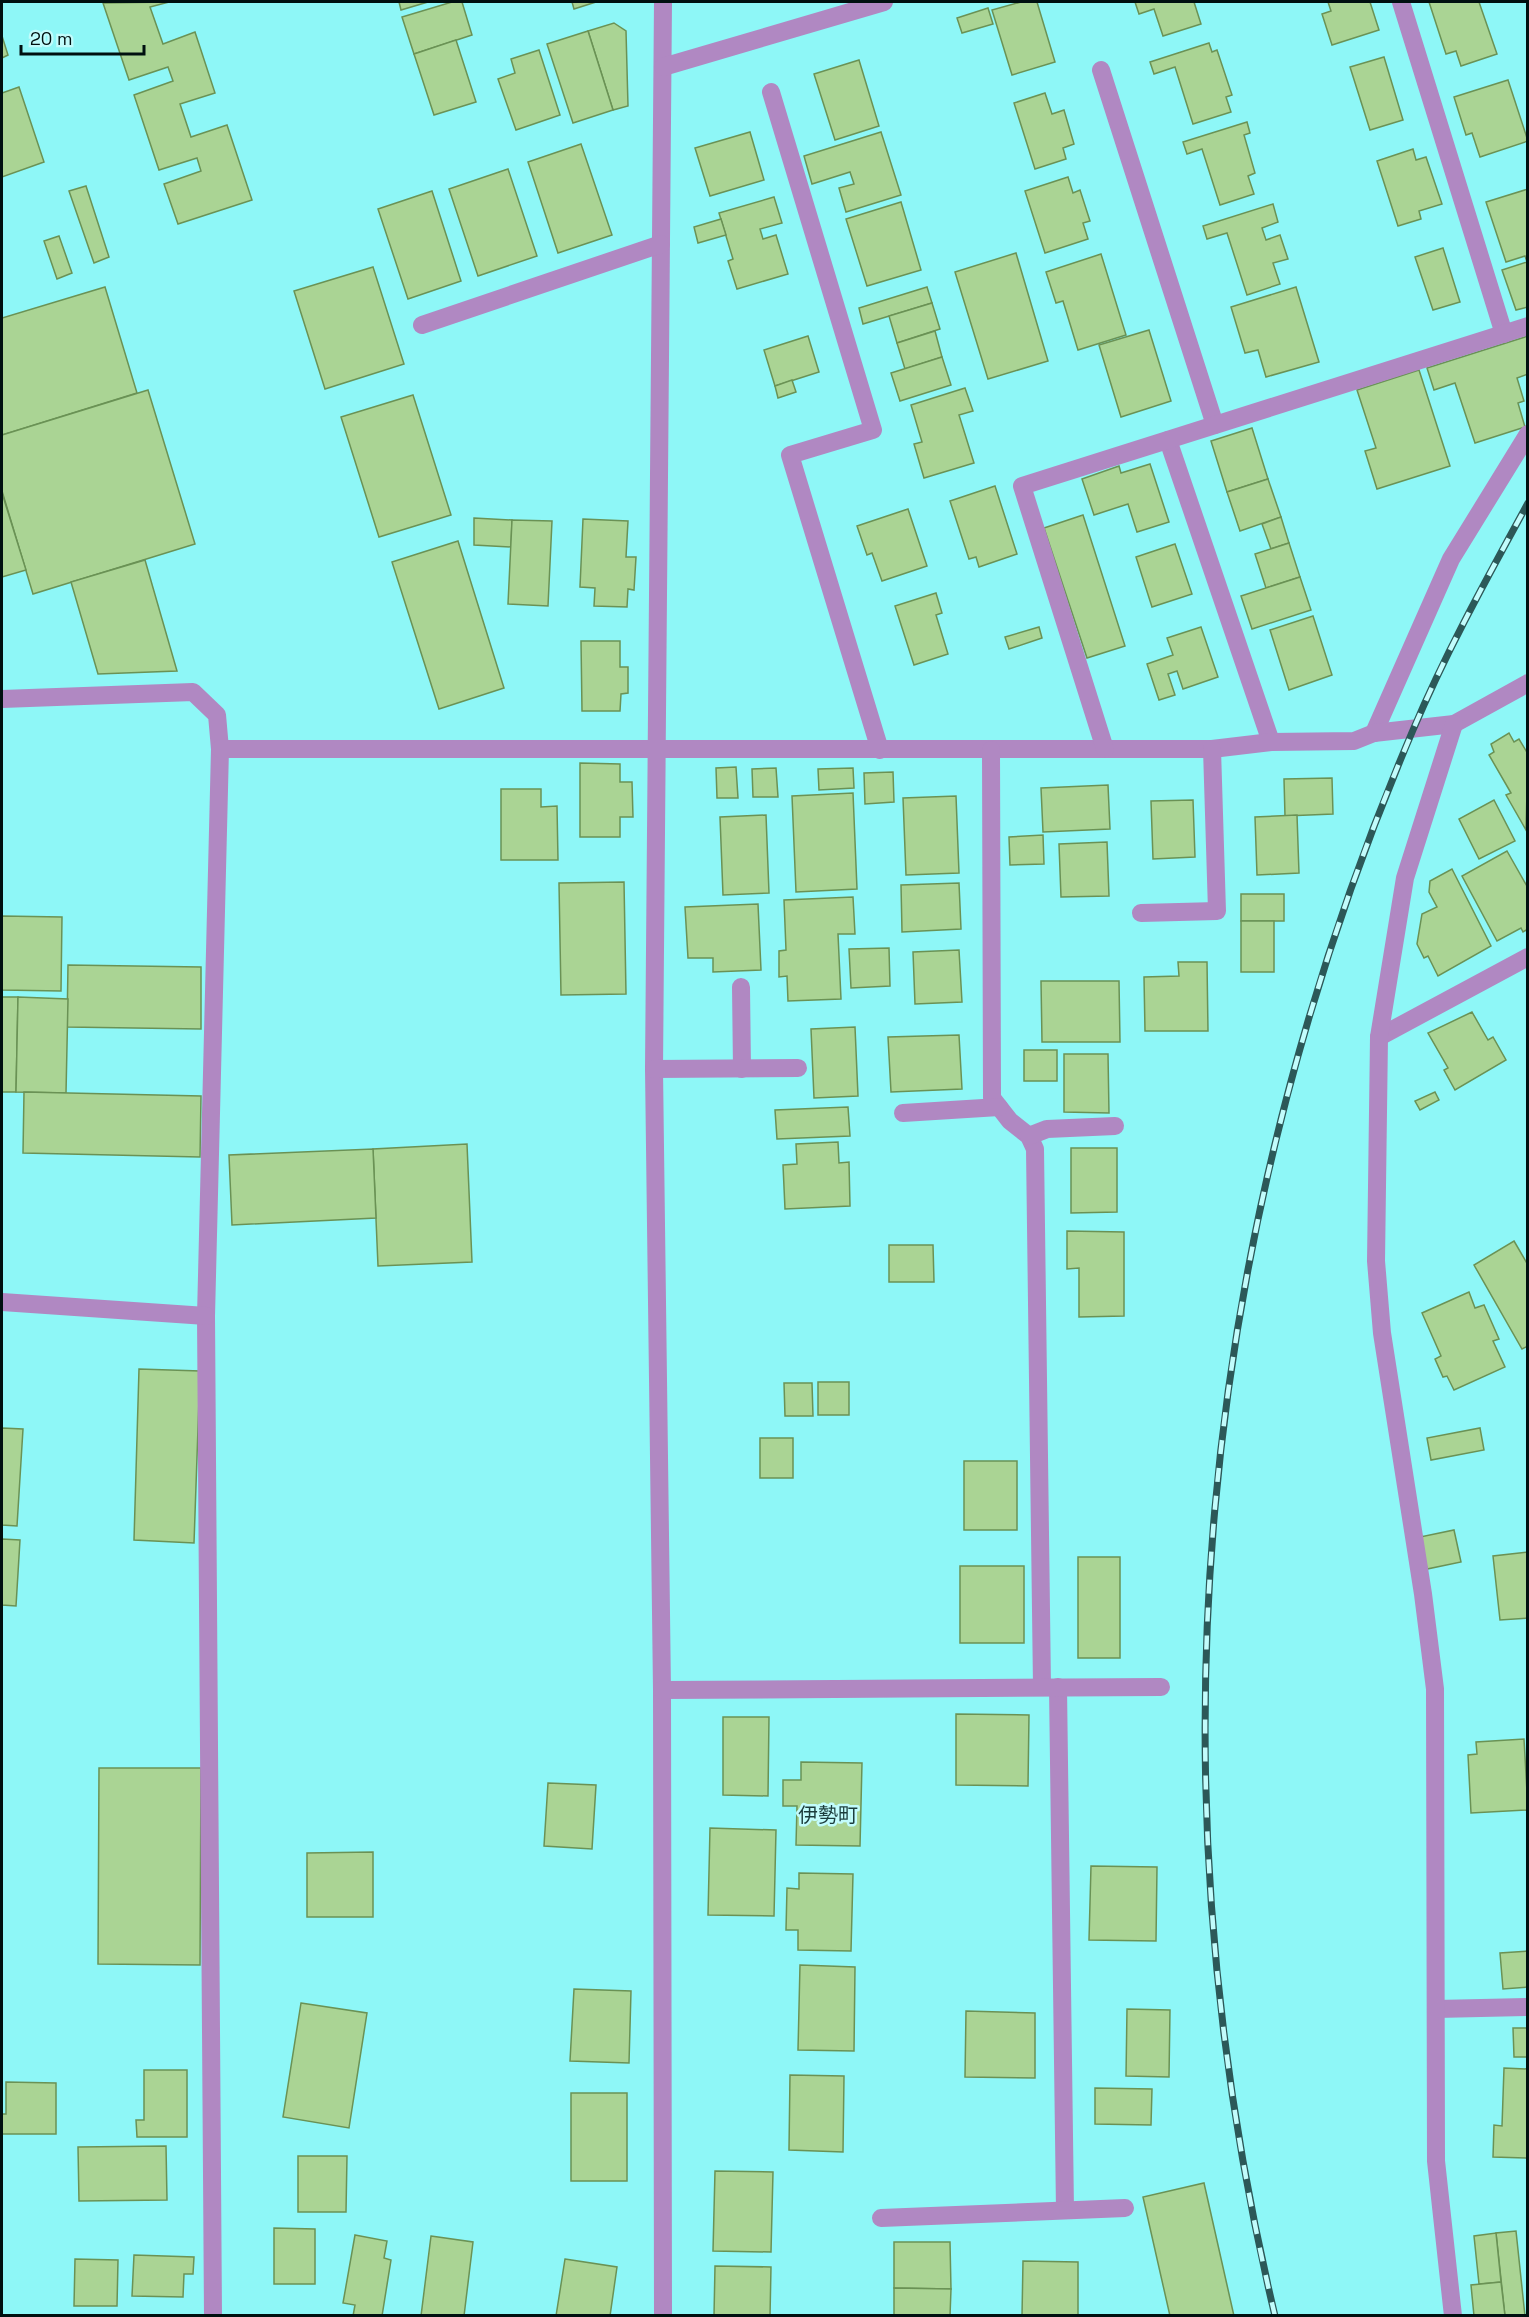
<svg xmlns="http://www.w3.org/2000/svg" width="1529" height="2317" font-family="'Space Grotesk','Noto Sans JP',sans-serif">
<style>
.building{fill:#aad494;stroke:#6a9255;stroke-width:1.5}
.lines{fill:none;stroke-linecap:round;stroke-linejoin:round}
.minor{stroke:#b088c2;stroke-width:18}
.rail-casing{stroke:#2c5858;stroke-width:7}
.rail{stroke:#c2fcfc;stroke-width:4.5;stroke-dasharray:14;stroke-linecap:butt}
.labels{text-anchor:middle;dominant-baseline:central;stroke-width:5;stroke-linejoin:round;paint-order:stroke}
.neighbourhood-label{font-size:20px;fill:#1b3c3c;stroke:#c2fcfc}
</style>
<rect width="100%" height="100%" fill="#8ef7f7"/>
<!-- building -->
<g class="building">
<path d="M 169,2 L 150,7 L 163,44 L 195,32 L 215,93 L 180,104 L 191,137 L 227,125 L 252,200 L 178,224 L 164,184 L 201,171 L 197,158 L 159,170 L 134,95 L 173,81 L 168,67 L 129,80 L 103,3 Z"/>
<path d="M 399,2 L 428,2 L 401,10 Z"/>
<path d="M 452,2 L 462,2 L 472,35 L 414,54 L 402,17 Z"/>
<path d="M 572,2 L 596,2 L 574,9 Z"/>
<path d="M 1021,2 L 1037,2 L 1055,62 L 1012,75 L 992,10 Z"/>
<path d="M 1135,2 L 1194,2 L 1201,24 L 1163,36 L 1154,9 L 1139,14 Z"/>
<path d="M 1328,2 L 1370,2 L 1379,30 L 1332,45 L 1322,14 L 1331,11 Z"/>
<path d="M 1429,2 L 1479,2 L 1497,54 L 1461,66 L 1456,51 L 1446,54 Z"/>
<path d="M 988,8 L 993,24 L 962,33 L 957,18 Z"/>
<path d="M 614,23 L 626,31 L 628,106 L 613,110 L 588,31 Z"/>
<path d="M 588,31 L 613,110 L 573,123 L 547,44 Z"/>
<path d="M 2,36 L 8,55 L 2,58 Z"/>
<path d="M 456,40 L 476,102 L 434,115 L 414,54 Z"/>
<path d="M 1209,43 L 1212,52 L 1217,50 L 1232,95 L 1226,97 L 1231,112 L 1193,124 L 1175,67 L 1154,74 L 1150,62 Z"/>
<path d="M 539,50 L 560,115 L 516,130 L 498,79 L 515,73 L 511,59 Z"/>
<path d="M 1384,57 L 1403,120 L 1370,130 L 1350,67 Z"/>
<path d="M 859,60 L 879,126 L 835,140 L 814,74 Z"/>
<path d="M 1508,80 L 1528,141 L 1480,157 L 1472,133 L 1466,135 L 1454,97 Z"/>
<path d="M 19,87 L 44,162 L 2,177 L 2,93 Z"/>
<path d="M 1045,93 L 1052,114 L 1064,110 L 1074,144 L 1063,148 L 1066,159 L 1035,169 L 1014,103 Z"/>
<path d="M 1247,122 L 1250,133 L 1244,135 L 1255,173 L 1248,176 L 1254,194 L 1220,205 L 1202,149 L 1187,154 L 1183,142 Z"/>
<path d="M 750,132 L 764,180 L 710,196 L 695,148 Z"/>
<path d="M 881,132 L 901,195 L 846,212 L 839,188 L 854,184 L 850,172 L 812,184 L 804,156 Z"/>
<path d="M 581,144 L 612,235 L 558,253 L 528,162 Z"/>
<path d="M 1413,149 L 1416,160 L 1426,157 L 1442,204 L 1419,211 L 1421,219 L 1398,226 L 1377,161 Z"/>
<path d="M 508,169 L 537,256 L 478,276 L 449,189 Z"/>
<path d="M 1068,177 L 1073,193 L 1080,190 L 1090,221 L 1083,223 L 1088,239 L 1045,253 L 1025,191 Z"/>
<path d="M 86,186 L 109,257 L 94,263 L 69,191 Z"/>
<path d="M 1528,189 L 1528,307 L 1516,310 L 1502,270 L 1527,262 L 1525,256 L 1506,262 L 1486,202 Z"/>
<path d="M 432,191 L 461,281 L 408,299 L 378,209 Z"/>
<path d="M 774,197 L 782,223 L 760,229 L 763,239 L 776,235 L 788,274 L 737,289 L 728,261 L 733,259 L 719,213 Z"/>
<path d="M 901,202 L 921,270 L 867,286 L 846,219 Z"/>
<path d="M 1273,204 L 1278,222 L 1262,228 L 1266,240 L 1280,235 L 1288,259 L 1273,263 L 1280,284 L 1247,295 L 1227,233 L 1207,239 L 1203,226 Z"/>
<path d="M 721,219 L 726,235 L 698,243 L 694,227 Z"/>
<path d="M 59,236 L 72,273 L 57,279 L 44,241 Z"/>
<path d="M 1443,248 L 1460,302 L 1433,310 L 1415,257 Z"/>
<path d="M 1016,253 L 1048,361 L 988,379 L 955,272 Z"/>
<path d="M 1101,254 L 1126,335 L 1078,350 L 1063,301 L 1056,303 L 1046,272 Z"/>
<path d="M 373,267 L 404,364 L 325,389 L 294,291 Z"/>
<path d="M 105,287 L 137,393 L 2,435 L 2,318 Z"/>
<path d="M 927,287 L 932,303 L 863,324 L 859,308 Z"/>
<path d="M 1296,287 L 1319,362 L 1266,377 L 1258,350 L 1245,353 L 1231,307 Z"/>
<path d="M 932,303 L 940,329 L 897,343 L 889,316 Z"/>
<path d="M 1149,330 L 1171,401 L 1121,417 L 1099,345 Z"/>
<path d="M 935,331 L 942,357 L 905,369 L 897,343 Z"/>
<path d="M 808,336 L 819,372 L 775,386 L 764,350 Z"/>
<path d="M 1528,336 L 1528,374 L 1517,378 L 1524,401 L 1518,403 L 1525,427 L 1475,443 L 1455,383 L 1434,390 L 1427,368 Z"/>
<path d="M 942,357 L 951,385 L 900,401 L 891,373 Z"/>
<path d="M 1419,370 L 1450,466 L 1377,489 L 1365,451 L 1376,448 L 1357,390 Z"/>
<path d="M 792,380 L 796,392 L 778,398 L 775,386 Z"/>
<path d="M 965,388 L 973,411 L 959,415 L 974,463 L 924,478 L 914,444 L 922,442 L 911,405 Z"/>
<path d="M 148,390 L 195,544 L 33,594 L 2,491 L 2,435 Z"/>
<path d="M 413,395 L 451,515 L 379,537 L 341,417 Z"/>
<path d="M 1252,428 L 1268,479 L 1227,492 L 1211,441 Z"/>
<path d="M 1150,464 L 1169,522 L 1137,532 L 1128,504 L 1094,515 L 1082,479 L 1119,466 L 1121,473 Z"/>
<path d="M 1268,479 L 1281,517 L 1240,531 L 1227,492 Z"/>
<path d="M 995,486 L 1017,554 L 979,567 L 976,557 L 969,559 L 950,501 Z"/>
<path d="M 2,493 L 26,570 L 2,577 Z"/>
<path d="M 908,509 L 927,566 L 882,581 L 872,553 L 867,555 L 857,526 Z"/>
<path d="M 1083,515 L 1125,646 L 1087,658 L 1044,528 Z"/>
<path d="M 1281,517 L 1289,543 L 1271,549 L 1262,524 Z"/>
<path d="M 474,518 L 512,520 L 511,547 L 474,545 Z"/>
<path d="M 583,519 L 628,521 L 626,557 L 636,557 L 634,590 L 628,589 L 627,607 L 594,606 L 595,588 L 580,587 Z"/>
<path d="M 512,520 L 552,521 L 548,606 L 508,604 Z"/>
<path d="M 458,541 L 504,688 L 439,709 L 392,562 Z"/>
<path d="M 1289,543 L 1300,577 L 1266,588 L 1255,554 Z"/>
<path d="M 1175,544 L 1192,594 L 1152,607 L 1136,557 Z"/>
<path d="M 145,560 L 177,671 L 98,674 L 71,582 Z"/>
<path d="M 1300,577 L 1311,610 L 1252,629 L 1241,596 Z"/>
<path d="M 936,593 L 942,613 L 936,615 L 948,654 L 914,665 L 895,606 Z"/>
<path d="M 1313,616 L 1332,675 L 1289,690 L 1270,630 Z"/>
<path d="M 1039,627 L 1042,638 L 1009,649 L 1005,637 Z"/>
<path d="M 1201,627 L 1218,677 L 1183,689 L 1177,671 L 1168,674 L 1175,695 L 1159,700 L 1147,664 L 1173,655 L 1167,638 Z"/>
<path d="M 581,641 L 620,641 L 620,667 L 628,667 L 628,693 L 621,694 L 620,711 L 582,711 Z"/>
<path d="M 1509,733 L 1514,742 L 1519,739 L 1528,754 L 1526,830 L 1506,795 L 1511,793 L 1489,755 L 1494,752 L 1491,744 Z"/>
<path d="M 580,763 L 620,764 L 620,782 L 632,782 L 633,817 L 620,817 L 620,837 L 580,837 Z"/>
<path d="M 736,767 L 738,798 L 717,798 L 716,768 Z"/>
<path d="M 776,768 L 778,797 L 753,797 L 752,769 Z"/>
<path d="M 853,768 L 854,788 L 819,790 L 818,769 Z"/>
<path d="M 893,772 L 894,802 L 865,804 L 864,773 Z"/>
<path d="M 1332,778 L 1333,814 L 1285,816 L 1284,779 Z"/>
<path d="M 1108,785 L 1110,829 L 1043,832 L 1041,788 Z"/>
<path d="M 501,789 L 541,789 L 541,807 L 557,806 L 558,860 L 501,860 Z"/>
<path d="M 853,793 L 857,889 L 796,892 L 792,796 Z"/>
<path d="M 956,796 L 959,873 L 906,875 L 903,798 Z"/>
<path d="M 1193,800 L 1195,857 L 1153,859 L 1151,801 Z"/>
<path d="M 1494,800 L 1515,841 L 1479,859 L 1459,819 Z"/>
<path d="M 766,815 L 769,893 L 723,895 L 720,817 Z"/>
<path d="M 1297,815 L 1299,873 L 1257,875 L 1255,817 Z"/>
<path d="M 1043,835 L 1044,864 L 1010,865 L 1009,837 Z"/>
<path d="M 1107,842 L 1109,896 L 1061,897 L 1059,844 Z"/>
<path d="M 1507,851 L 1528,888 L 1528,929 L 1523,932 L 1521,928 L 1497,941 L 1462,876 Z"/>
<path d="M 1452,869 L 1491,946 L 1438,976 L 1428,956 L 1424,958 L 1417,944 L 1422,914 L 1437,907 L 1429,892 L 1430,881 Z"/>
<path d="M 624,882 L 626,994 L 561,995 L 559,883 Z"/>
<path d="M 959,883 L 961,929 L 902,932 L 901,885 Z"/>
<rect x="1241" y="894" width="43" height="27"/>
<path d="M 853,897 L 855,934 L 838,934 L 841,999 L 788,1001 L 787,976 L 779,977 L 779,951 L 786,950 L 784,900 Z"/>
<path d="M 758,904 L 761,970 L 713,972 L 713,958 L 688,958 L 685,907 Z"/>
<path d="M 2,916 L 62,917 L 61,991 L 2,990 Z"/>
<rect x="1241" y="921" width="33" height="51"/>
<path d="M 889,948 L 890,986 L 851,988 L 849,949 Z"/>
<path d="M 959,950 L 962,1002 L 915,1004 L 913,952 Z"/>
<path d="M 1178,962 L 1207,962 L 1208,1031 L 1145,1031 L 1144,977 L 1179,976 Z"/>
<path d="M 68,965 L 201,967 L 201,1029 L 67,1027 Z"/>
<path d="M 1041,981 L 1119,981 L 1120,1042 L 1042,1042 Z"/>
<path d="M 2,997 L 18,997 L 16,1092 L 2,1092 Z"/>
<path d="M 18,997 L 68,999 L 66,1093 L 16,1092 Z"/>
<path d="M 1472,1012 L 1488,1040 L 1493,1037 L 1506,1060 L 1455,1090 L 1444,1070 L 1448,1068 L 1428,1033 Z"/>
<path d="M 855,1027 L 858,1096 L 814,1098 L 811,1029 Z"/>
<path d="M 959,1035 L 962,1089 L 891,1092 L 888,1037 Z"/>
<rect x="1024" y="1050" width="33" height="31"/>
<path d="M 1064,1054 L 1108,1054 L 1109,1113 L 1064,1112 Z"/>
<path d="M 24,1092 L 201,1096 L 200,1157 L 23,1153 Z"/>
<path d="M 1435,1092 L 1439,1100 L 1420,1110 L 1415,1101 Z"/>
<path d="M 848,1107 L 850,1136 L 777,1139 L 775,1110 Z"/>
<path d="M 838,1142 L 839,1163 L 849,1162 L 850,1206 L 785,1209 L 783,1165 L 797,1164 L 796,1144 Z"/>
<path d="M 467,1144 L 472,1262 L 378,1266 L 373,1149 Z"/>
<path d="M 1071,1148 L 1117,1148 L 1117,1212 L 1071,1213 Z"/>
<path d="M 373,1149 L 376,1218 L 232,1225 L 229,1155 Z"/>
<path d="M 1067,1231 L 1124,1232 L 1124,1316 L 1079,1317 L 1079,1268 L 1067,1269 Z"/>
<path d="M 1514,1241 L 1528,1265 L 1528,1346 L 1522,1349 L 1474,1265 Z"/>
<path d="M 889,1245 L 933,1245 L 934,1282 L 889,1282 Z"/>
<path d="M 1469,1292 L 1475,1308 L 1484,1305 L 1499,1339 L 1493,1341 L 1505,1367 L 1454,1390 L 1447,1376 L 1443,1377 L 1435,1359 L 1441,1356 L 1422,1313 Z"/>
<path d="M 139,1369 L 200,1371 L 194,1543 L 134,1540 Z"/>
<rect x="818" y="1382" width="31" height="33"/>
<path d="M 784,1383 L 812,1383 L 813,1416 L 785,1416 Z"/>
<path d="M 2,1428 L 23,1429 L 17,1526 L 2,1525 Z"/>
<path d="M 1480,1428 L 1484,1450 L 1431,1460 L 1427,1438 Z"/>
<rect x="760" y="1438" width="33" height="40"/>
<rect x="964" y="1461" width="53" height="69"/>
<path d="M 1454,1530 L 1461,1562 L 1427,1569 L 1420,1537 Z"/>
<path d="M 2,1539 L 20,1540 L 16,1606 L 2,1605 Z"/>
<path d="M 1528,1552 L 1528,1618 L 1500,1620 L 1493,1556 Z"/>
<rect x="1078" y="1557" width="42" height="101"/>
<rect x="960" y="1566" width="64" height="77"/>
<path d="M 956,1714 L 1029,1715 L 1028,1786 L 956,1785 Z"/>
<path d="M 723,1717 L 769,1717 L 768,1796 L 723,1795 Z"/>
<path d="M 1524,1739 L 1528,1810 L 1471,1813 L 1468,1755 L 1477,1754 L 1476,1742 Z"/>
<path d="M 801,1762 L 862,1763 L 860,1846 L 796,1845 L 797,1806 L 783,1806 L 783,1780 L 801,1780 Z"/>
<path d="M 99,1768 L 201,1768 L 200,1965 L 98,1964 Z"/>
<path d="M 548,1783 L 596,1785 L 592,1849 L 544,1846 Z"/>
<path d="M 710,1828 L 776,1830 L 774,1916 L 708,1915 Z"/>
<path d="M 373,1852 L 373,1917 L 307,1917 L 307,1853 Z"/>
<path d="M 1091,1866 L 1157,1867 L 1156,1941 L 1089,1940 Z"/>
<path d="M 799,1873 L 853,1874 L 851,1951 L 798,1950 L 798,1930 L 786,1930 L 787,1888 L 799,1889 Z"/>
<path d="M 1528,1951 L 1528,1987 L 1503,1989 L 1500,1953 Z"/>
<path d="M 800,1965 L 855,1967 L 854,2051 L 798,2050 Z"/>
<path d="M 574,1989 L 631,1991 L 629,2063 L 570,2061 Z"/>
<path d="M 301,2003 L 367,2013 L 349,2128 L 283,2117 Z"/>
<path d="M 1127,2009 L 1170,2010 L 1169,2077 L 1126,2076 Z"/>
<path d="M 966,2011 L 1035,2013 L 1035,2078 L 965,2077 Z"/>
<path d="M 1513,2028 L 1528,2028 L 1528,2057 L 1514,2057 Z"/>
<path d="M 1504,2068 L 1528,2069 L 1528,2158 L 1493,2157 L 1494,2125 L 1502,2126 Z"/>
<path d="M 144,2070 L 187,2070 L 187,2137 L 137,2137 L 136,2120 L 144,2120 Z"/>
<path d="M 790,2075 L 844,2076 L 843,2152 L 789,2150 Z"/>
<path d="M 6,2082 L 56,2083 L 56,2134 L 2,2134 L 2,2114 L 6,2114 Z"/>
<path d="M 1095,2088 L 1152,2089 L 1151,2125 L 1095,2124 Z"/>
<rect x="571" y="2093" width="56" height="88"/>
<path d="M 166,2146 L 167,2200 L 79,2201 L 78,2147 Z"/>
<path d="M 298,2156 L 347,2156 L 346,2212 L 298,2212 Z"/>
<path d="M 715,2171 L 773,2172 L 771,2252 L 713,2251 Z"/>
<path d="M 1204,2183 L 1234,2316 L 1170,2316 L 1143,2197 Z"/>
<path d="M 274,2228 L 315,2229 L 315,2284 L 274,2284 Z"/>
<path d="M 1516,2231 L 1525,2316 L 1505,2316 L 1496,2233 Z"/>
<path d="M 1496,2233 L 1501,2282 L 1479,2284 L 1474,2236 Z"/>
<path d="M 355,2235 L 387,2241 L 384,2258 L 391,2260 L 382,2316 L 353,2316 L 355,2305 L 343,2303 Z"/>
<path d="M 431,2236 L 473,2242 L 464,2316 L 421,2316 Z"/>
<path d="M 894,2242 L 950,2242 L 951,2289 L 894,2288 Z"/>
<path d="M 134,2255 L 194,2257 L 193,2274 L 184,2274 L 183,2297 L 132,2296 Z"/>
<path d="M 75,2259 L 118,2260 L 117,2306 L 74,2306 Z"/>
<path d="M 565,2259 L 617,2267 L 610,2316 L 556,2316 Z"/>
<path d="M 1023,2261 L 1078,2262 L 1078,2316 L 1022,2316 Z"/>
<path d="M 715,2266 L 771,2267 L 770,2316 L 714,2316 Z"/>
<path d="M 1501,2282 L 1505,2316 L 1474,2316 L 1471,2285 Z"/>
<path d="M 894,2288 L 951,2289 L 950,2316 L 894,2316 Z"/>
</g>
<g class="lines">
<!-- minor -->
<g class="minor">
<path d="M 663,2 L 654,1069 L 662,1690 L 663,2316"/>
<path d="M 1401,2 L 1504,334"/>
<path d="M 663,67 L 884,2"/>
<path d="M 1101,70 L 1215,425"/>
<path d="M 771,92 L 873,430 L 790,455 L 880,750"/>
<path d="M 422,325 L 661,244"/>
<path d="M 1168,440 L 1271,742"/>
<path d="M 2,699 L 193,692 L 217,715 L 220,749 L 206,1316 L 213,2316"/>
<path d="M 1374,733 L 1451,559 L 1528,434"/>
<path d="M 220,749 L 1212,749 L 1271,742 L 1354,741 L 1374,733 L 1454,724 L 1528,683"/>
<path d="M 1105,749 L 1022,486 L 1528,326"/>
<path d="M 991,750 L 992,1098 L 1010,1121 L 1029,1136 L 1035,1149 L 1042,1687"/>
<path d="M 1141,913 L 1217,911 L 1212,749"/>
<path d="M 741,987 L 742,1069"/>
<path d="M 1379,1037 L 1528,957"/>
<path d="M 654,1069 L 798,1068"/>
<path d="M 903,1113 L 999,1107"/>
<path d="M 1029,1136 L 1047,1129 L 1115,1126"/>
<path d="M 2,1302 L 206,1316"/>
<path d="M 1058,1687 L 1065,2210"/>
<path d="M 662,1690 L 1161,1687"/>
<path d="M 1436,2009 L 1528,2007"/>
<path d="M 881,2218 L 1125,2208"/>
<path d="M 1453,2316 L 1436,2161 L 1435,1689 L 1423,1594 L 1382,1333 L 1376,1261 L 1379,1037 L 1405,878 L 1454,724"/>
</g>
<defs>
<path id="rail" d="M 1275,2316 C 1147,1778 1196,1238 1413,730 C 1446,652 1487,578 1528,503"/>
</defs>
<!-- rail casing -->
<use href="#rail" class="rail-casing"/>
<!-- rail -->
<use href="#rail" class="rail"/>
</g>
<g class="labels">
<!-- neighbourhood labels -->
<g class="neighbourhood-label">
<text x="828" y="1815">伊勢町</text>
</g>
</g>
<!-- border -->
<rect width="1529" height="2317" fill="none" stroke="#001010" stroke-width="6"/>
<!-- scale -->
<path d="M21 45v9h123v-9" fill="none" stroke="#001010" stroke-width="3"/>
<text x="30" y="45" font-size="18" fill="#001010" stroke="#c2fcfc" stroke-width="4.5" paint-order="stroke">20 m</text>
</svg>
